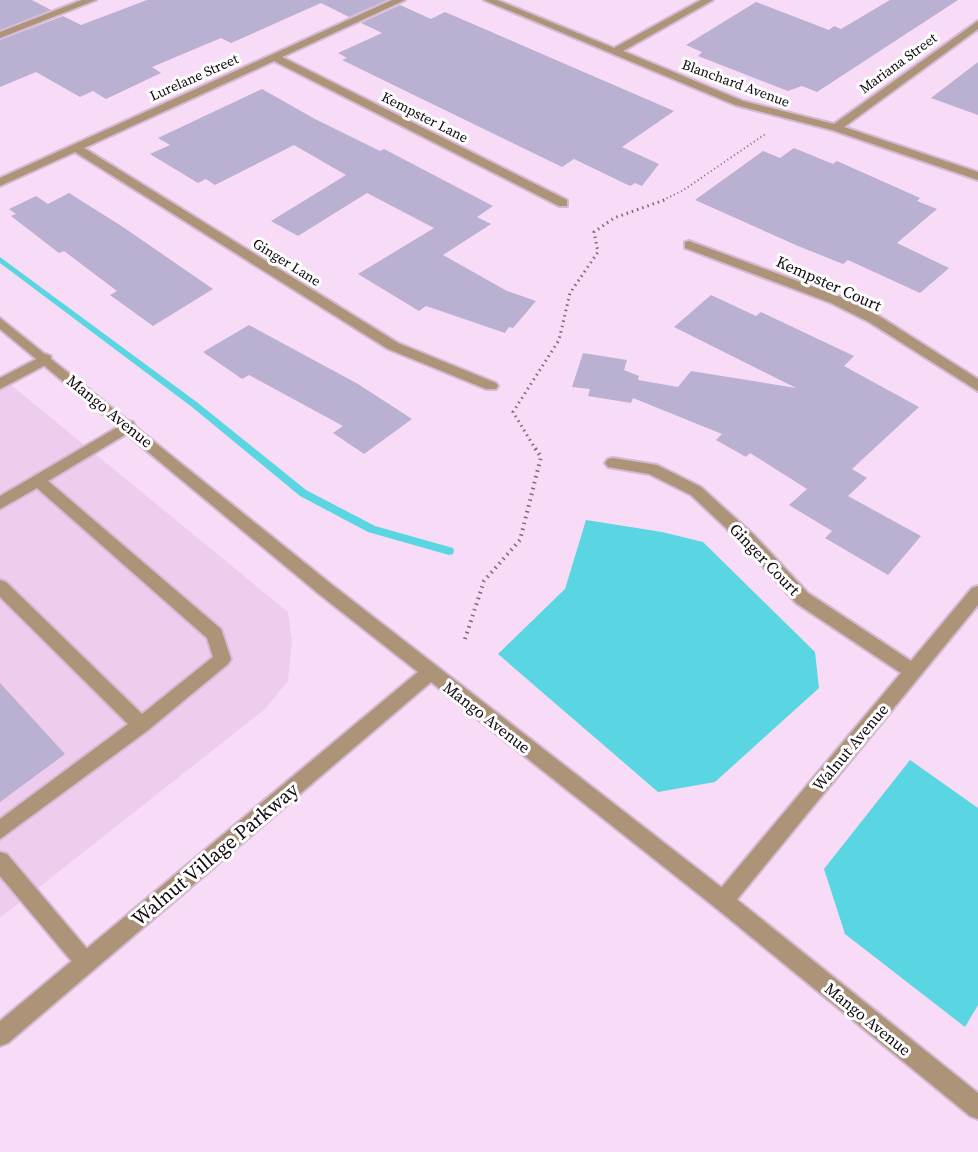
<svg xmlns="http://www.w3.org/2000/svg" width="978" height="1152" font-family="'Source Serif 4',serif">
<style>
.built{fill:#eecced}
.water{fill:#59d6e1}
.lines{fill:none;stroke-linecap:round;stroke-linejoin:round}
.stream{fill:#59d6e1;fill-rule:evenodd}
.building{fill:#bab0d1}
.service-casing{stroke:#d3b9d2;stroke-width:4}
.minor-casing{stroke:#d3b9d2;stroke-width:4}
.tertiary-casing{stroke:#d3b9d2;stroke-width:4}
.path-far2{stroke:#7c6a7c;stroke-width:2;stroke-dasharray:1 3;stroke-linecap:butt}
.path-far1{stroke:#7c6a7c;stroke-width:3;stroke-dasharray:1.5 4;stroke-linecap:butt}
.path{stroke:#7c6a7c;stroke-width:4;stroke-dasharray:1.5 4.5;stroke-linecap:butt}
.service{fill:#ad9377;fill-rule:evenodd}
.minor{fill:#ad9377;fill-rule:evenodd}
.tertiary{fill:#ad9377;fill-rule:evenodd}
.labels{text-anchor:middle;dominant-baseline:central;stroke-width:6;stroke-linejoin:round;paint-order:stroke}
.far-street-label{font-size:14px;fill:#110811;stroke:#fff}
.street-label{font-size:16px;fill:#110811;stroke:#fff}
.near-street-label{font-size:20px;fill:#110811;stroke:#fff}
</style>
<rect width="100%" height="100%" fill="#f8dbf7"/>
<!-- built -->
<path class="built" d="M 0,376 L 288,612 L 292,641 L 288,681 L 265,709 L 0,918 Z"/>
<!-- water -->
<g class="water">
<path d="M 586,520 L 662,532 L 703,542 L 815,652 L 819,688 L 715,782 L 658,792 L 498,654 L 565,589 Z"/>
<path d="M 910,760 L 978,808 L 978,1005 L 965,1027 L 845,934 L 824,869 Z"/>
</g>
<g class="lines">
<!-- stream -->
<path class="stream" d="M 0,257 L 198,403 L 306,490 L 375,526 L 453,548 L 454,551 L 453,554 L 449,555 L 368,532 L 300,496 L 192,407 L 0,263 Z"/>
</g>
<!-- building -->
<g class="building">
<path d="M 0,0 L 32,0 L 51,10 L 0,30 Z"/>
<path d="M 147,0 L 387,0 L 349,17 L 321,3 L 231,43 L 221,38 L 152,67 L 161,73 L 106,99 L 93,91 L 80,97 L 36,72 L 0,87 L 0,40 L 63,16 L 81,25 Z"/>
<path d="M 890,0 L 958,0 L 817,92 L 802,86 L 788,91 L 698,56 L 702,52 L 686,45 L 756,2 L 829,30 L 834,26 L 841,29 Z"/>
<path d="M 400,5 L 431,19 L 445,12 L 674,111 L 622,147 L 659,164 L 642,186 L 635,183 L 630,186 L 574,159 L 562,167 L 342,60 L 347,58 L 338,53 L 382,33 L 361,23 Z"/>
<path d="M 978,62 L 978,115 L 931,98 Z"/>
<path d="M 262,89 L 315,119 L 380,151 L 384,149 L 493,206 L 477,217 L 491,224 L 443,255 L 507,291 L 536,301 L 513,328 L 509,327 L 505,333 L 426,306 L 419,311 L 358,274 L 434,228 L 367,193 L 298,236 L 271,221 L 346,175 L 294,145 L 215,185 L 206,179 L 198,183 L 150,154 L 170,145 L 158,138 Z"/>
<path d="M 794,148 L 833,164 L 837,161 L 920,198 L 917,201 L 937,209 L 897,243 L 949,268 L 920,293 L 848,260 L 843,264 L 798,246 L 695,200 L 763,151 L 780,158 Z"/>
<path d="M 69,193 L 123,227 L 213,289 L 153,326 L 110,295 L 117,291 L 64,251 L 59,253 L 11,216 L 16,214 L 9,209 L 36,196 L 48,204 Z"/>
<path d="M 711,295 L 756,316 L 761,312 L 854,356 L 844,366 L 919,407 L 852,469 L 867,478 L 848,496 L 921,536 L 888,575 L 825,538 L 832,531 L 789,505 L 807,489 L 750,453 L 746,457 L 716,440 L 722,434 L 633,398 L 631,403 L 588,396 L 590,389 L 572,387 L 583,353 L 627,360 L 624,370 L 639,376 L 638,380 L 678,387 L 691,371 L 796,388 L 674,327 Z"/>
<path d="M 249,325 L 358,384 L 412,419 L 364,454 L 333,433 L 343,426 L 249,375 L 242,379 L 203,352 Z"/>
<path d="M 0,683 L 65,754 L 0,802 Z"/>
</g>
<g class="lines">
<defs>
<g id="service">
<path d="M 46,354 L 51,356 L 51,362 L 0,389 L 0,378 Z"/>
<path d="M 128,421 L 133,422 L 135,426 L 133,430 L 48,481 L 221,629 L 231,659 L 228,664 L 147,731 L 0,839 L 0,819 L 128,724 L 0,597 L 0,580 L 6,582 L 142,714 L 213,657 L 207,638 L 37,488 L 0,509 L 0,496 Z"/>
<path d="M 0,852 L 7,854 L 93,956 L 97,963 L 93,970 L 86,974 L 79,970 L 0,876 Z"/>
</g>
<g id="minor">
<path d="M 82,0 L 96,0 L 0,38 L 0,32 Z"/>
<path d="M 392,0 L 405,0 L 282,57 L 567,200 L 567,206 L 559,206 L 274,61 L 84,148 L 398,343 L 496,383 L 498,386 L 496,389 L 486,389 L 388,349 L 75,152 L 0,186 L 0,178 Z"/>
<path d="M 484,0 L 497,0 L 614,48 L 701,0 L 713,0 L 623,51 L 743,101 L 834,124 L 978,21 L 978,29 L 844,127 L 978,172 L 978,180 L 832,130 L 735,105 Z"/>
<path d="M 689,241 L 841,297 L 879,316 L 978,379 L 978,391 L 869,322 L 831,303 L 685,248 L 685,242 Z"/>
<path d="M 613,458 L 657,465 L 701,487 L 755,536 L 808,593 L 911,661 L 972,588 L 978,586 L 978,605 L 730,908 L 723,911 L 716,908 L 713,901 L 716,894 L 901,673 L 796,603 L 743,544 L 691,495 L 649,474 L 608,467 L 605,463 L 608,459 Z"/>
</g>
<path id="tertiary" d="M 0,318 L 331,584 L 730,894 L 978,1093 L 978,1119 L 970,1116 L 716,908 L 431,682 L 8,1043 L 0,1046 L 0,1021 L 418,672 L 319,594 L 0,329 Z"/>
</defs>
<!-- service casing -->
<use href="#service" class="service-casing"/>
<!-- minor casing -->
<use href="#minor" class="minor-casing"/>
<!-- tertiary casing -->
<use href="#tertiary" class="tertiary-casing"/>
<!-- path-far2 -->
<path class="path-far2" d="M 663,200 L 682,191 L 767,133"/>
<!-- path-far1 -->
<path class="path-far1" d="M 536,450 L 513,412 L 559,340 L 570,293 L 598,252 L 594,232 L 614,218 L 667,199"/>
<!-- path -->
<path class="path" d="M 465,639 L 484,581 L 520,540 L 541,457 L 535,448"/>
<!-- service -->
<use href="#service" class="service"/>
<!-- minor -->
<use href="#minor" class="minor"/>
<!-- tertiary -->
<use href="#tertiary" class="tertiary"/>
</g>
<g class="labels">
<!-- far-street labels -->
<g class="far-street-label">
<text transform="translate(898 63) rotate(-36)">Mariana Street</text>
<text transform="translate(194 77) rotate(-24)">Lurelane Street</text>
<text transform="translate(736 83) rotate(20)">Blanchard Avenue</text>
<text transform="translate(425 117) rotate(27)">Kempster Lane</text>
<text transform="translate(287 262) rotate(32)">Ginger Lane</text>
</g>
<!-- street labels -->
<g class="street-label">
<text transform="translate(829 283) rotate(24)">Kempster Court</text>
<text transform="translate(110 411) rotate(39)">Mango Avenue</text>
<text transform="translate(765 559) rotate(46)">Ginger Court</text>
<text transform="translate(487 717) rotate(38)">Mango Avenue</text>
<text transform="translate(850 747) rotate(-50)">Walnut Avenue</text>
<text transform="translate(868 1019) rotate(39)">Mango Avenue</text>
</g>
<!-- near-street labels -->
<g class="near-street-label">
<text transform="translate(215 854) rotate(-40)">Walnut Village Parkway</text>
</g>
</g>
</svg>
